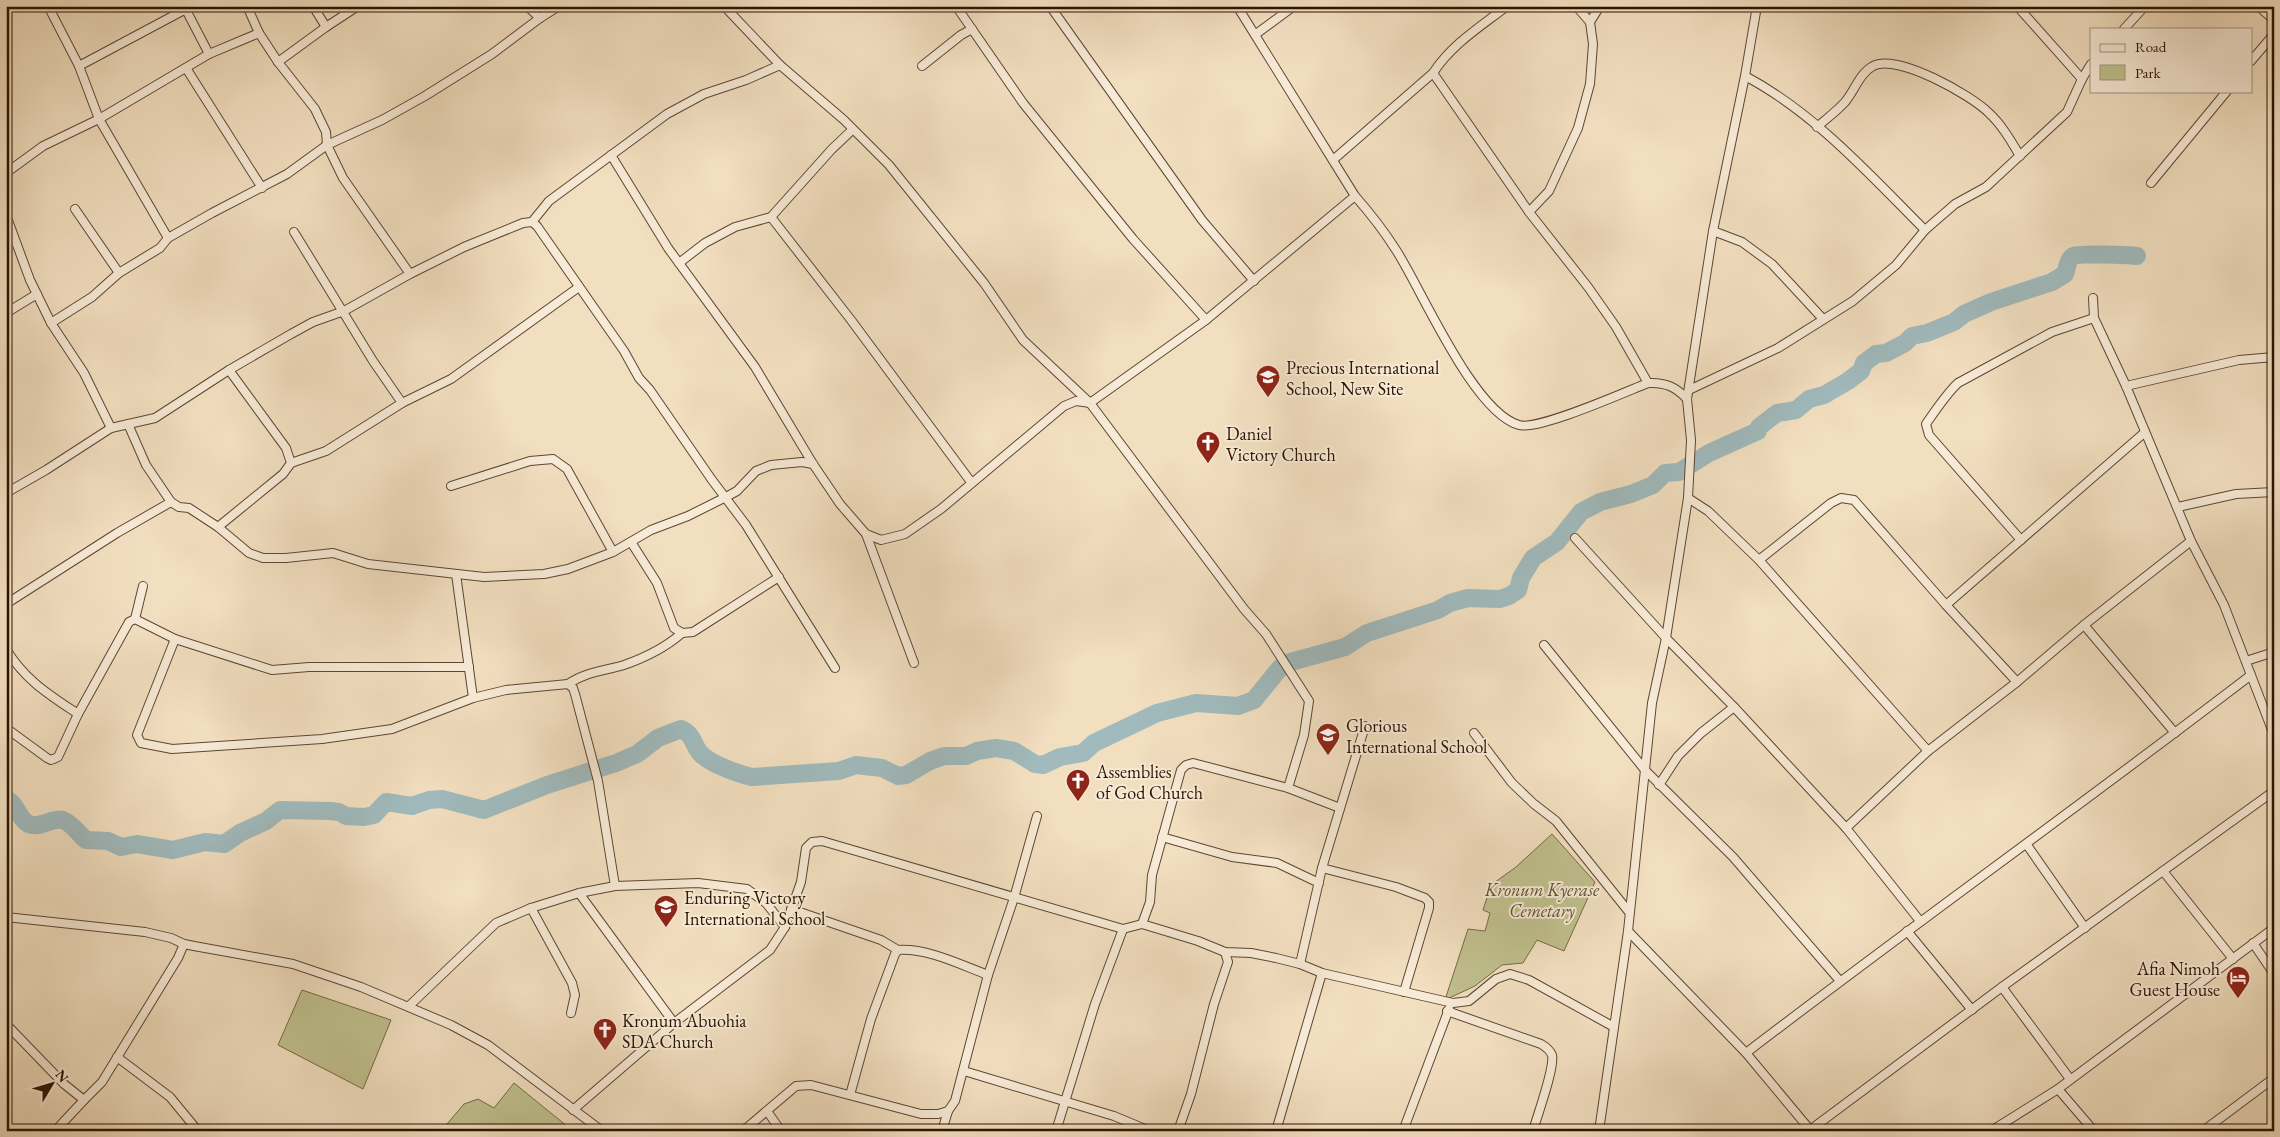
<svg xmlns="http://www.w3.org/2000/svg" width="2280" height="1137" font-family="'EB Garamond',serif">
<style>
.green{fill:#c0c08e;stroke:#766a47}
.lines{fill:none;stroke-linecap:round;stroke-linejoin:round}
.river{stroke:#a0babd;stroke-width:18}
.minor-casing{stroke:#5d4630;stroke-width:10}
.minor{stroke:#f7ead6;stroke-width:8}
.labels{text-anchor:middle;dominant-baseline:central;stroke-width:4;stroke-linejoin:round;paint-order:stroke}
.poi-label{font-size:18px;fill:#2b1300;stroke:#f7ead6;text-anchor:start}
.park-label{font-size:18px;font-style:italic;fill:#5f5032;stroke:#f7ead6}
</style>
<rect width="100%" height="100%" fill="#f2dfc0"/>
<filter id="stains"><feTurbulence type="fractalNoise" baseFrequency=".004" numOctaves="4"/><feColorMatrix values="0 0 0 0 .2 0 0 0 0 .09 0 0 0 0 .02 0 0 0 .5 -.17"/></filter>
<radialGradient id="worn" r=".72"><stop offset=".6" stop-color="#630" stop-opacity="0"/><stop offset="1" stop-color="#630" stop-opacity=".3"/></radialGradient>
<!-- green -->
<g class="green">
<path d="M 1552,834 L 1595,882 L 1564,951 L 1537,940 L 1523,963 L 1502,965 L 1475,986 L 1445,1000 L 1468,929 L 1485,931 L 1490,913 L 1483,910 L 1491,885 L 1516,867 Z"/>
<path d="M 302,990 L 391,1020 L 363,1089 L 278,1045 Z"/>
<path d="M 514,1083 L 573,1131 L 441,1131 L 464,1104 L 478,1099 L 494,1108 Z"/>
</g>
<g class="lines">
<!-- river -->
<path class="river" d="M 6,799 C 17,804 18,817 27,823 C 39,831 53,815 65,821 C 73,825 80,835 86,840 L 108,841 L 121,847 L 137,844 L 173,850 L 205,842 L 224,844 L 240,833 L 266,821 L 280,810 L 330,811 L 339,812 L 346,816 L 364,817 L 374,815 L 386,802 L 412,806 L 429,800 L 442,799 L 484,810 L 547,785 L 616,763 L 637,754 L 658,738 L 681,729 C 694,734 693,747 702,755 C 713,765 739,774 752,777 L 839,771 L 856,765 L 882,768 L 898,776 L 906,775 L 930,761 L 944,756 L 966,756 L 977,751 L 996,748 L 1014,751 L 1035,764 L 1043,765 L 1060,757 L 1083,753 L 1094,743 L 1157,713 L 1196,703 L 1238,706 L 1254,700 L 1280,668 L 1287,663 L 1345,647 L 1367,633 L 1438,610 L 1450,603 L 1468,598 L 1500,599 L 1509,596 L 1518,590 L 1521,578 L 1533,558 L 1557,542 L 1581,512 L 1600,502 L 1631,494 L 1653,485 L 1665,473 L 1679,472 L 1709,453 L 1758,431 L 1759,427 L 1777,413 L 1796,410 L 1809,399 L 1824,395 L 1848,381 L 1861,371 L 1864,363 L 1876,354 L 1886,353 L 1905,343 L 1912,336 L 1927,333 L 1954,322 L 1964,314 L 1991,302 L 2052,282 L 2065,274 C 2068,268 2066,261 2073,256 C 2078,253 2129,255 2137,256"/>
<defs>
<g id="minor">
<path d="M 48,6 L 79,66 L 99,119 L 209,54 L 259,33"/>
<path d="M 184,6 L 209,54"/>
<path d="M 247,6 L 259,33 L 278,62 L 315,109 L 326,132 L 327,145 L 343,178 L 410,274 L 464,247 L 523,223 L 532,222 L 537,226 L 624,351 L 639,378 L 650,390 L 712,480 L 746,525 L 835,668"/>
<path d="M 527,6 L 540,18"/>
<path d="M 724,6 L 780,65 L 844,120 L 889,165 L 984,283 L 1023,340 L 1090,403 L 1244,609 L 1266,634 L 1309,701 L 1304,735 L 1288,788"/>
<path d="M 956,6 L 1023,103 L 1133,239 L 1206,320"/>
<path d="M 1050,6 L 1202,220 L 1254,281"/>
<path d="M 1237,6 L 1355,196"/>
<path d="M 1576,6 L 1590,22 L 1600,6"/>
<path d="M 2017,6 L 2082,79"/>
<path d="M 2258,6 L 2274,20"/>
<path d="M 326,27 L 358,6"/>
<path d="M 2124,29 L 2145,6"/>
<path d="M 1256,34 L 1294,6"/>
<path d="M 2251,61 L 2274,34"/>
<path d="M 278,62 L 326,27 L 313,6"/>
<path d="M 79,66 L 186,9"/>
<path d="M 922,66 L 961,35 L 972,29"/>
<path d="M 186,68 L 262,188"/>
<path d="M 1433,73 L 1529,212 L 1588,287 L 1616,327 L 1648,383"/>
<path d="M 1745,76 C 1815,113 1870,175 1925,230"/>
<path d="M 1817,127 C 1826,119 1837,111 1845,102 C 1855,90 1859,74 1873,66 C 1897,53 1971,95 1989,113 C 2002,125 2011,141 2020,156"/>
<path d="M 611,155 L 668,248 L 755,367 L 813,464 L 840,504 L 866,534 L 881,540 L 905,534 L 941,509 L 1064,406 L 1076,401 L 1090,403 L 1206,320 L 1355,196 C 1370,213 1384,231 1396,250 C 1422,290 1473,412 1519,425 C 1538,431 1625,392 1648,383 C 1665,382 1676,387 1687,399"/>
<path d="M 1333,160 L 1433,73 C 1452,44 1480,27 1507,6"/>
<path d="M 6,173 L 43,146 L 99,119 L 168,238"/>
<path d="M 2151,183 L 2227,91"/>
<path d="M 75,209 L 119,273"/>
<path d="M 1529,212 L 1549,191 L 1578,128 L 1590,84 L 1593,44 L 1590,22"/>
<path d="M 6,215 L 30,280 L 51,323"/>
<path d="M 771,217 L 851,320 L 971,482"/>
<path d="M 532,222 L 549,201 L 667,114 L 704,94 L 746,80 L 780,65"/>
<path d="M 1713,231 L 1742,242 L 1772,264 L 1823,319"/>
<path d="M 679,263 L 705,243 L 735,227 L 771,217 L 832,149 L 852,130"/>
<path d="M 2093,298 L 2094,318 L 2126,386 L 2191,541 L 2224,605 L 2274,735"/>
<path d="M 6,313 L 37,294"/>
<path d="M 2126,386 L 2239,360 L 2274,357"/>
<path d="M 1689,390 L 1778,348 L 1853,301 L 1896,265 L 1925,230 L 1955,204 L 1986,187 L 2067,112 L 2082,79 L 2091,64"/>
<path d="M 402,403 L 451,379 L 579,287"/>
<path d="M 128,424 L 146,465 L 171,502 L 179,507 L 189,508 L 218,527 L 249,553 L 263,558 L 286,558 L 333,553 L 368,564 L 484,577 L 544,574 L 568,569 L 613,552 L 651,530 L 688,516 L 726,497 L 737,491 L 756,471 L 771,465 L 802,462 L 813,464"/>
<path d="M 111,428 L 84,373 L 51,323 L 92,297 L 119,273 L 160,248 L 168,238 L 212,213 L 287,174 L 327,145 L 382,120 L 425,96 L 492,54 L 540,18 L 559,6"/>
<path d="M 291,463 L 326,451 L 402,403 L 373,361 L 294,232"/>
<path d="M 451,486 L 530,461 L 553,459 L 567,469 L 613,552"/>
<path d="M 6,493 L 46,470 L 111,428 L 155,418 L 229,370 L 291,334 L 313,322 L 344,311 L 410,274"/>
<path d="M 1688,498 L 1708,511 L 1759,560 L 1928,751"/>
<path d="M 2178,507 L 2236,494 L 2274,492"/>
<path d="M 218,527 L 283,474 L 291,463 L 286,448 L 229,370"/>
<path d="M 866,534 L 914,663"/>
<path d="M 1575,538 L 1666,638 L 1734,707 L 1846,828 L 1920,921"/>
<path d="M 2021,540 L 1929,435 L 1926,424 C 1935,411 1947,393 1958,383 L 2052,332 L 2094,318"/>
<path d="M 631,542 L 657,583 L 674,628 L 682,633 L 693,632 L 779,577"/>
<path d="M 1759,560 L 1831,503 L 1841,498 L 1854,500 L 1946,605 L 2017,682"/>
<path d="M 456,574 L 473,698"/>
<path d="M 6,604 L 117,533 L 171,502"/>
<path d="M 1946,605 L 2144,433"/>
<path d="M 135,619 L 175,639 L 272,670 L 309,667 L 469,667"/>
<path d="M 2084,625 L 2175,733"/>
<path d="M 175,639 L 137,735 L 141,743 L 172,749 L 322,739 L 392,729 L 473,698 L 506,690 L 568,684 L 573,688 L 575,694 L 598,781 L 615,886"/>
<path d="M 1544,645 L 1645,770 L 1733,857 L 1840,981"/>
<path d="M 6,649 C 25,680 48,694 78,714"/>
<path d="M 2246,661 L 2274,652"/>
<path d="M 568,684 C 585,672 604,671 624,665 C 644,658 665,648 682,633"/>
<path d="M 6,728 L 47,758 L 51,760 L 58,757 L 78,714 L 129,622 L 135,619 L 143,586"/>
<path d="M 1474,733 L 1512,783 L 1534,804 L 1556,821 L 1629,912"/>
<path d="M 1659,785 L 1678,756 L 1701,733 L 1734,707"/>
<path d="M 1846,828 L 1928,751 L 2017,682 L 2084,625 L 2191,541"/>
<path d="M 1162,837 L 1232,857 L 1277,863 L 1319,883"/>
<path d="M 2027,845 L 2085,928"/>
<path d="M 1322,868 L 1396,887 L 1425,898 L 1429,902 L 1429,908 L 1404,992"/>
<path d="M 2163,871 L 2233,959"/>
<path d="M 579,893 L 674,1023"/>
<path d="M 531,908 L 572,983 L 575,995 L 571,1013"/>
<path d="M 791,909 L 881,940 L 898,950"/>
<path d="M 6,917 L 145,932 L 171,938 L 184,944"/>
<path d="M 1142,924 L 1150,902 L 1152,875 L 1181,770 L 1186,765 L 1193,763 L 1288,788 L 1340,808"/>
<path d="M 785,927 L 801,882 L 806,848 L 812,842 L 822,841 L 1123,929 L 1142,924 L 1198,941 L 1225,952 L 1251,953 L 1276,958 L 1300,964 L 1322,973 L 1453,1003 L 1469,1001 L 1496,979 L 1510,974 L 1529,980 L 1614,1027"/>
<path d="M 1628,931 L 1746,1053 L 1811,1131"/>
<path d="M 1907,931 L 1972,1010"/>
<path d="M 2253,943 L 2274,974"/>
<path d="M 1300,964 L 1322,868 L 1365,726"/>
<path d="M 2002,987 L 2070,1079"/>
<path d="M 409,1006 L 496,923 L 531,908 L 579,893 L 615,886 L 698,883 L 747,889 L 766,903 L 785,927 L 770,950 L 674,1023 L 573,1110"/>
<path d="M 1447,1011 L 1541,1044 C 1546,1047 1550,1050 1552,1055 C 1555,1068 1537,1116 1533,1131"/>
<path d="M 6,1024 L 64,1084 L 84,1100 L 102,1082 L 178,958 L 184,944 L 194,946 L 293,964 L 361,987 L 451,1025 L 488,1045 L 602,1131"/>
<path d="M 1746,1053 C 1913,925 2084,803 2251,675"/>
<path d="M 117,1057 L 170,1097 L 198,1131"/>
<path d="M 964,1071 L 1114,1116 L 1150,1131"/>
<path d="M 2058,1089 L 2094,1131"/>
<path d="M 850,1095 L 871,1019 L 895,954 L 898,950 C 928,948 961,965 988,975"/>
<path d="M 767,1111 L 781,1131"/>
<path d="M 1810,1130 L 2002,987 L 2274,791"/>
<path d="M 55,1131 L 84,1100"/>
<path d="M 743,1131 L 796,1086 L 811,1085 L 921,1114 L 938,1114 L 948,1111"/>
<path d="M 942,1131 L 948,1111 L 955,1101 L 988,975 L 1014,898 L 1037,816"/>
<path d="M 1056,1131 L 1095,1004 L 1123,929"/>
<path d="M 1178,1131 L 1191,1094 L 1214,1004 L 1228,962 L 1225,952"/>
<path d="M 1276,1131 L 1322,973"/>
<path d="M 1403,1131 L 1449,1009"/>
<path d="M 1599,1131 L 1628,931 L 1652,703 L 1666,638 L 1688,498 L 1691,440 L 1687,399 L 1713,231 L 1745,76 L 1757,6"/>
<path d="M 1991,1131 L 2058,1089 L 2274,928"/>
<path d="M 2203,1131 L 2274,1078"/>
</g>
</defs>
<!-- minor casing -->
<use href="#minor" class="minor-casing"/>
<!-- minor -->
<use href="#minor" class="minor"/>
</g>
<!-- icons -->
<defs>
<symbol id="school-pin" viewBox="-11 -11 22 30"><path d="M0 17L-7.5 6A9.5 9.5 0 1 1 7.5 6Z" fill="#8f2418" stroke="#f7ead6"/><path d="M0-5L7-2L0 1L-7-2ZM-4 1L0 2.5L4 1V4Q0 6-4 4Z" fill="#fff"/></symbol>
<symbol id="church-pin" viewBox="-11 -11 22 30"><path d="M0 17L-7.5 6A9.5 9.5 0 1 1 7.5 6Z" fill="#8f2418" stroke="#f7ead6"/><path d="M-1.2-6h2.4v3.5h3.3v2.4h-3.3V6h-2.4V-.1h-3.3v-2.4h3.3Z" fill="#fff"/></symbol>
<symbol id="hotel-pin" viewBox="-11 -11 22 30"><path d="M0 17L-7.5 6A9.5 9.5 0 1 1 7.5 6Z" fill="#8f2418" stroke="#f7ead6"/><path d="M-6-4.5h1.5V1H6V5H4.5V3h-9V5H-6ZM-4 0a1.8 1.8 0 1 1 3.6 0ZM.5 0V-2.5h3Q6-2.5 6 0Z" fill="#fff"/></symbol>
</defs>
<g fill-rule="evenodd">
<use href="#school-pin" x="1254" y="363" width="28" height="38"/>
<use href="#church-pin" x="1194" y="429" width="28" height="38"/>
<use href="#school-pin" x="1314" y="721" width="28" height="38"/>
<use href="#church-pin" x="1064" y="767" width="28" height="38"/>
<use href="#school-pin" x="652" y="893" width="28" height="38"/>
<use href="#hotel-pin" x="2224" y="964" width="28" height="38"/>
<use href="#church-pin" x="591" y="1016" width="28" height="38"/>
</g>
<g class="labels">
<!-- poi labels -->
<g class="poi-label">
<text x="1286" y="367">Precious International<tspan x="1286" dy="21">School, New Site</tspan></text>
<text x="1226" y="433">Daniel<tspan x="1226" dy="21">Victory Church</tspan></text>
<text x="1346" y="725">Glorious<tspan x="1346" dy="21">International School</tspan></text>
<text x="1096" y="771">Assemblies<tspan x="1096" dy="21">of God Church</tspan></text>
<text x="684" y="897">Enduring Victory<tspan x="684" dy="21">International School</tspan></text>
<text x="2220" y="968" text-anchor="end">Afia Nimoh<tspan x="2220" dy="21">Guest House</tspan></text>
<text x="622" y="1020">Kronum Abuohia<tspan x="622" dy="21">SDA Church</tspan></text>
</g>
<!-- park labels -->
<g class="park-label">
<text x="1542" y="889">Kronum Kyerase<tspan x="1542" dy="21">Cemetary</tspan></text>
</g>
</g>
<!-- margin -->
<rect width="2280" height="1137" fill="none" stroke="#f2dfc0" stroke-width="25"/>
<rect x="8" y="8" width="2265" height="1122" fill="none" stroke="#2b1300" stroke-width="2.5"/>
<rect x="12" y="12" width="2255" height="1112" fill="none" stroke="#2b1300"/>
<!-- legend -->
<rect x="2090" y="28" width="162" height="65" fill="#f7ead6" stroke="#a59480"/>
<rect x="2100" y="44" width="25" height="8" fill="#f7ead6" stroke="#a59480"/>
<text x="2135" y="52" font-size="15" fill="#2b1300">Road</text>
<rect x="2100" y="65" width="25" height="15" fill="#c0c08e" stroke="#a59480"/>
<text x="2135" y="78" font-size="15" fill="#2b1300">Park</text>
<!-- north arrow -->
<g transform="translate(52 1084) rotate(52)" stroke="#f7ead6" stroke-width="4" paint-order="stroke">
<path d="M0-4L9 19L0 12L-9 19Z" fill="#2b1300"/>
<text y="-8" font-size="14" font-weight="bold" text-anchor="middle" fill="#2b1300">N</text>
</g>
<rect width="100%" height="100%" filter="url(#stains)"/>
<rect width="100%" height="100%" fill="url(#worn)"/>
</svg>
